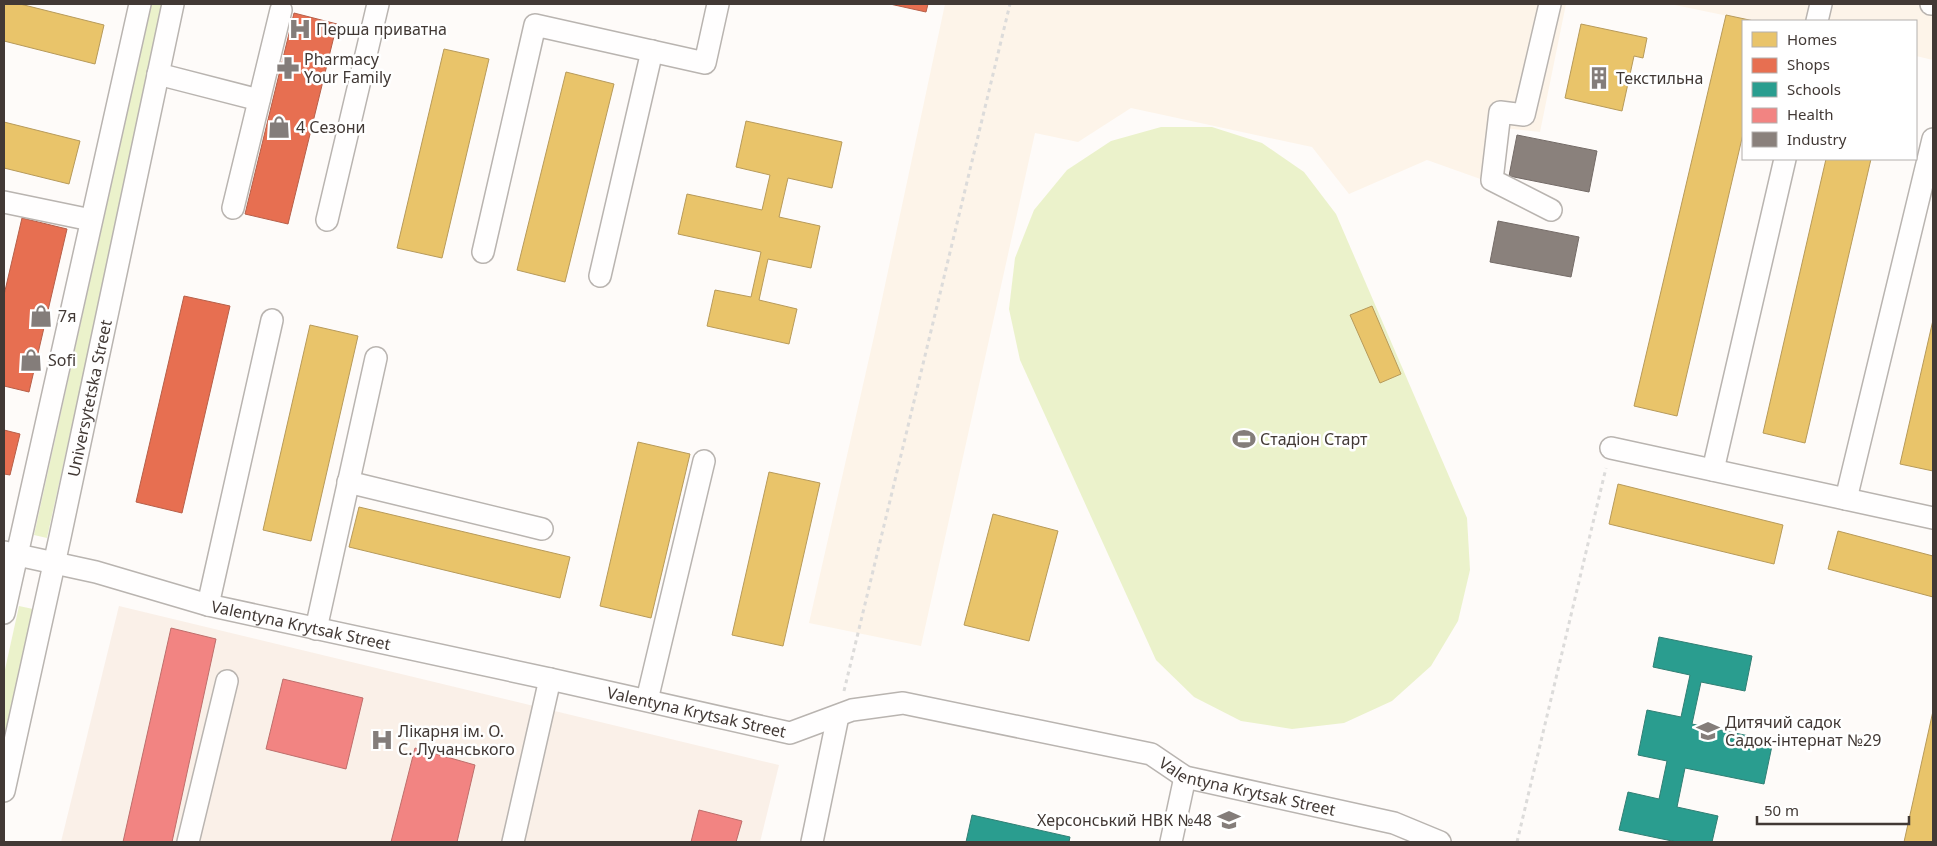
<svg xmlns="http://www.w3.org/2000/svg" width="1937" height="846" font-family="'Noto Sans',sans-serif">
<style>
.commercial{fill:#fdf4e9}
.medical{fill:#faf0e8}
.green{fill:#ebf2cb}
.homes{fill:#e9c46a;stroke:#b79a5a}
.shops{fill:#e76f51;stroke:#b65f49}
.schools{fill:#2a9d8f;stroke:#317f74}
.health{fill:#f28482;stroke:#bd6e6b}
.industry{fill:#8a817c;stroke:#746b67}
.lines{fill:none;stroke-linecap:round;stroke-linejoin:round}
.minor-casing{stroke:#b9b4b0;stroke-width:24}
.path{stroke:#dcdbda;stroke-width:3;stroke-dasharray:4 4;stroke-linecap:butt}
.minor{stroke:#fffefe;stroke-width:21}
.labels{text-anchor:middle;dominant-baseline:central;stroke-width:5;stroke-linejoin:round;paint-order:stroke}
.poi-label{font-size:16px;fill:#423935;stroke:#fff;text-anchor:start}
.street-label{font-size:16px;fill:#423935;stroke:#fff}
</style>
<rect width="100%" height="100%" fill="#fefbf9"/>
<!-- commercial -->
<g class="commercial">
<path d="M 945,4 L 1566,4 L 1540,132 L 1496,127 L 1486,181 L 1427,160 L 1349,194 L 1312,147 L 1131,108 L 1078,142 L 1035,133 L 921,646 L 809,623 L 875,332 Z"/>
<path d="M 1670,4 L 1933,4 L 1933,60 L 1916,56 L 1916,21 L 1752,21 Z"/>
</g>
<!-- medical -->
<path class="medical" d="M 119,606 L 779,765 L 760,842 L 61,842 Z"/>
<!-- green -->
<g class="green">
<path d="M 151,4 L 165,4 L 47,538 L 34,535 Z"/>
<path d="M 1161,127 L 1212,127 L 1262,143 L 1304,172 L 1336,214 L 1467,518 L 1470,570 L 1458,621 L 1431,666 L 1392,701 L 1344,723 L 1292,729 L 1241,721 L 1194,697 L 1156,660 L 1020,360 L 1009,309 L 1015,258 L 1034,210 L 1067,170 L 1111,141 Z"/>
<path d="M 19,606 L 33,609 L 4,740 L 4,674 Z"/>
</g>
<!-- homes -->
<g class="homes">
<path d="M 4,4 L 20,4 L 104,25 L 95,64 L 4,41 Z"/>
<path d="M 1726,15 L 1754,21 L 1743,21 L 1743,134 L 1677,416 L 1634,406 Z"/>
<path d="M 1581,24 L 1647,38 L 1643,58 L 1634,56 L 1622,111 L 1565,98 Z"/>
<path d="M 444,49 L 489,59 L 442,258 L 397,248 Z"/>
<path d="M 566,72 L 614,84 L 565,282 L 517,270 Z"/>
<path d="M 746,121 L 842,142 L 832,188 L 788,178 L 779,217 L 820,226 L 811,268 L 768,259 L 759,300 L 797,309 L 789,344 L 707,326 L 715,290 L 751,297 L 761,252 L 678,234 L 687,194 L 762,210 L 770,175 L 736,167 Z"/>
<path d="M 4,122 L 80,141 L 69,184 L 4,168 Z"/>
<path d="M 1826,159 L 1871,159 L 1805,443 L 1763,433 Z"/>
<path d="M 1372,306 L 1401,374 L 1380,383 L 1350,315 Z"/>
<path d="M 1933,320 L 1933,471 L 1900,464 Z"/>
<path d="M 310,325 L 358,336 L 311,541 L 263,530 Z"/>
<path d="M 638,442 L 690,454 L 651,618 L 600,606 Z"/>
<path d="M 769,472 L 820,483 L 783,646 L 732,635 Z"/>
<path d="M 1618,484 L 1783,525 L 1774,564 L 1609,524 Z"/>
<path d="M 359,507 L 570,557 L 560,598 L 349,547 Z"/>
<path d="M 993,514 L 1058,531 L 1029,641 L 964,625 Z"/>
<path d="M 1838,531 L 1933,556 L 1933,597 L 1828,569 Z"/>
<path d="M 1933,711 L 1933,842 L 1904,842 Z"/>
</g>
<!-- shops -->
<g class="shops">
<path d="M 890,4 L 928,4 L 926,12 Z"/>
<path d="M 294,13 L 337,24 L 288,224 L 245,214 Z"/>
<path d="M 22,218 L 67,229 L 29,392 L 4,386 L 4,295 Z"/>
<path d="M 184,296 L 230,306 L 182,513 L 136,502 Z"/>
<path d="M 4,430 L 20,434 L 10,475 L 4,474 Z"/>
</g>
<!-- schools -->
<g class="schools">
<path d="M 1659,637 L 1752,656 L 1745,691 L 1701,682 L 1692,724 L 1773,741 L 1764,784 L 1685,768 L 1677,807 L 1718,816 L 1712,842 L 1677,842 L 1619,830 L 1628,792 L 1659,799 L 1667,761 L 1638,755 L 1647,710 L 1681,717 L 1690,675 L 1653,667 Z"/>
<path d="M 972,815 L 1070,837 L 1069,842 L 966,842 Z"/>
</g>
<!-- health -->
<g class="health">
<path d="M 171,628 L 216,639 L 172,842 L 123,842 Z"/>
<path d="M 283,679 L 363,698 L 346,769 L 266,749 Z"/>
<path d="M 415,748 L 475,765 L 457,842 L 391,842 Z"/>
<path d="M 699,810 L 742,821 L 736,842 L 691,842 Z"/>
</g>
<!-- industry -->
<g class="industry">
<path d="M 1517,135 L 1597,151 L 1589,192 L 1509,176 Z"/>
<path d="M 1498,221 L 1579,237 L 1571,277 L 1490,262 Z"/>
</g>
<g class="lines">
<defs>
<g id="minor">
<path d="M 1550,4 L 1524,115 L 1500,112 L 1492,180 L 1551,210"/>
<path d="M 1931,4 L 1933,4"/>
<path d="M 1817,21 L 1821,4"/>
<path d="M 158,74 L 259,100"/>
<path d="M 4,202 L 91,220"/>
<path d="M 233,208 L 281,10"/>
<path d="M 327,220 L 378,4"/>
<path d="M 483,252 L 535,25 L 705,63 L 718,4"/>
<path d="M 600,276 L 652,51"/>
<path d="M 1611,448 L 1933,518"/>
<path d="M 1713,470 L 1785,159"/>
<path d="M 348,482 L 542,529"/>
<path d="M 1846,499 L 1933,139"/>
<path id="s1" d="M 4,552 L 96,572 L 208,605 L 550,679 L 790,733 L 852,710 L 903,703 L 1151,754 L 1185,777 L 1394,823 L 1440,842"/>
<path d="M 208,605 L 272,320"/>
<path d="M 4,613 L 140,4"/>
<path d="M 316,629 L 376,358"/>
<path d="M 647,700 L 704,461"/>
<path id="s2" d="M 4,791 L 60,537 L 173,4"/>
<path d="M 188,842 L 227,681"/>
<path d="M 513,842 L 550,679"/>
<path d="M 812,842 L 838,716"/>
<path d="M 1171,842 L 1185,777"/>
</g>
</defs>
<!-- minor casing -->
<use href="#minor" class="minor-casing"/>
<!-- path -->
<g class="path">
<path d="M 844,691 L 1010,4"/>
<path d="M 1517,842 L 1606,468"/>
</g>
<!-- minor -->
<use href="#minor" class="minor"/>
</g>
<!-- icons -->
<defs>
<symbol id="hospital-bare" viewBox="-9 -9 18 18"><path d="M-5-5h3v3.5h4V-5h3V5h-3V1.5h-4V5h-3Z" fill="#847d7a" stroke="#fff" stroke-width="2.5" paint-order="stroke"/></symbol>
<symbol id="pharmacy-bare" viewBox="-9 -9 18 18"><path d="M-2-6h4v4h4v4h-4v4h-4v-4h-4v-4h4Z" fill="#847d7a" stroke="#fff" stroke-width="2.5" paint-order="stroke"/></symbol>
<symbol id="building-bare" viewBox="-9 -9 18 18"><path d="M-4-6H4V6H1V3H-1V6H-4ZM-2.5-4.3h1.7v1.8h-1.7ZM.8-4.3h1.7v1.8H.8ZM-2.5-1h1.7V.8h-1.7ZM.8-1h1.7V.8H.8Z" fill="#847d7a" stroke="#fff" stroke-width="2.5" paint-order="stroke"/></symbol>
<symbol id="shop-bare" viewBox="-9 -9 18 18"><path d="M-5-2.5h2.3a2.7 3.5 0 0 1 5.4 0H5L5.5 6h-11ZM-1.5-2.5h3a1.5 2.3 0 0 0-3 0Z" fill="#847d7a" stroke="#fff" stroke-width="2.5" paint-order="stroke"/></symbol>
<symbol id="stadium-bare" viewBox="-9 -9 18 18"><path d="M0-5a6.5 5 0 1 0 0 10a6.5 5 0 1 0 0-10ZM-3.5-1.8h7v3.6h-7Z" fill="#847d7a" stroke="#fff" stroke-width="2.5" paint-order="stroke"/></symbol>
<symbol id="school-bare" viewBox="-9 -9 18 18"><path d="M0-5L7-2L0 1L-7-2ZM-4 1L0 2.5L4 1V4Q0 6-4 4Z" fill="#847d7a" stroke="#fff" stroke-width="2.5" paint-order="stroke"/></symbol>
</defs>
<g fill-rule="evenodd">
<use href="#hospital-bare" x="284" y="13" width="32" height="32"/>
<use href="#pharmacy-bare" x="272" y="52" width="32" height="32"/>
<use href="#building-bare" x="1583" y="62" width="32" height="32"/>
<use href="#shop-bare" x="263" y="111" width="32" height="32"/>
<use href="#shop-bare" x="25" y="300" width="32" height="32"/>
<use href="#shop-bare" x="15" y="344" width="32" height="32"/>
<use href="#stadium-bare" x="1228" y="423" width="32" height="32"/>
<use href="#school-bare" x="1692" y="715" width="32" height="32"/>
<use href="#hospital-bare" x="366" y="724" width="32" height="32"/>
<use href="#school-bare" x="1213" y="804" width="32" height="32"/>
</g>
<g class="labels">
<!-- poi labels -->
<g class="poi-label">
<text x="316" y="29">Перша приватна</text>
<text x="304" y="59">Pharmacy<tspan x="304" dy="18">Your Family</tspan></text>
<text x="1616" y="78">Текстильна</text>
<text x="296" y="127">4 Сезони</text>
<text x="58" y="316">7я</text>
<text x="48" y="360">Sofi</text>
<text x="1260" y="439">Стадіон Старт</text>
<text x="1725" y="722">Дитячий садок<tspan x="1725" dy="18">Садок-інтернат №29</tspan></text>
<text x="398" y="731">Лікарня ім. О.<tspan x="398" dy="18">С. Лучанського</tspan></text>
<text x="1212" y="820" text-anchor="end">Херсонський НВК №48</text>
</g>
<!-- street labels -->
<g class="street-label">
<text stroke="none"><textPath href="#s2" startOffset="402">Universytetska Street</textPath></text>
<text stroke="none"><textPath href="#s1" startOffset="306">Valentyna Krytsak Street</textPath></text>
<text stroke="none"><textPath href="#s1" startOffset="711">Valentyna Krytsak Street</textPath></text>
<text stroke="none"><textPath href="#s1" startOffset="1281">Valentyna Krytsak Street</textPath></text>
</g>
</g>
<!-- border -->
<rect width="1937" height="846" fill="none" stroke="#423935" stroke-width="10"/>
<!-- legend -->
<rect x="1742" y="20" width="175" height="140" fill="#ffffff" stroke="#b3b0ae"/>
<rect x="1752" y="32" width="25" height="15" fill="#e9c46a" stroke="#b3b0ae"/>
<text x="1787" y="45" font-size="15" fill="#423935">Homes</text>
<rect x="1752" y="58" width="25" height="15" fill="#e76f51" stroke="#b3b0ae"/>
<text x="1787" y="70" font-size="15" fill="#423935">Shops</text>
<rect x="1752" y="82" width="25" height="15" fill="#2a9d8f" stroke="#b3b0ae"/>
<text x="1787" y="95" font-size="15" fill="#423935">Schools</text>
<rect x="1752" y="108" width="25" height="15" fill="#f28482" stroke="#b3b0ae"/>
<text x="1787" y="120" font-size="15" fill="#423935">Health</text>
<rect x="1752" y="132" width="25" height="15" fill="#8a817c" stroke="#b3b0ae"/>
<text x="1787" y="145" font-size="15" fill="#423935">Industry</text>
<!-- scale -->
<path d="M1757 816v8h152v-8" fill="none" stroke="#423935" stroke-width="2.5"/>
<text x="1764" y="816" font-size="15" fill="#423935" stroke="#ffffff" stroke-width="4" paint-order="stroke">50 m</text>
</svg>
